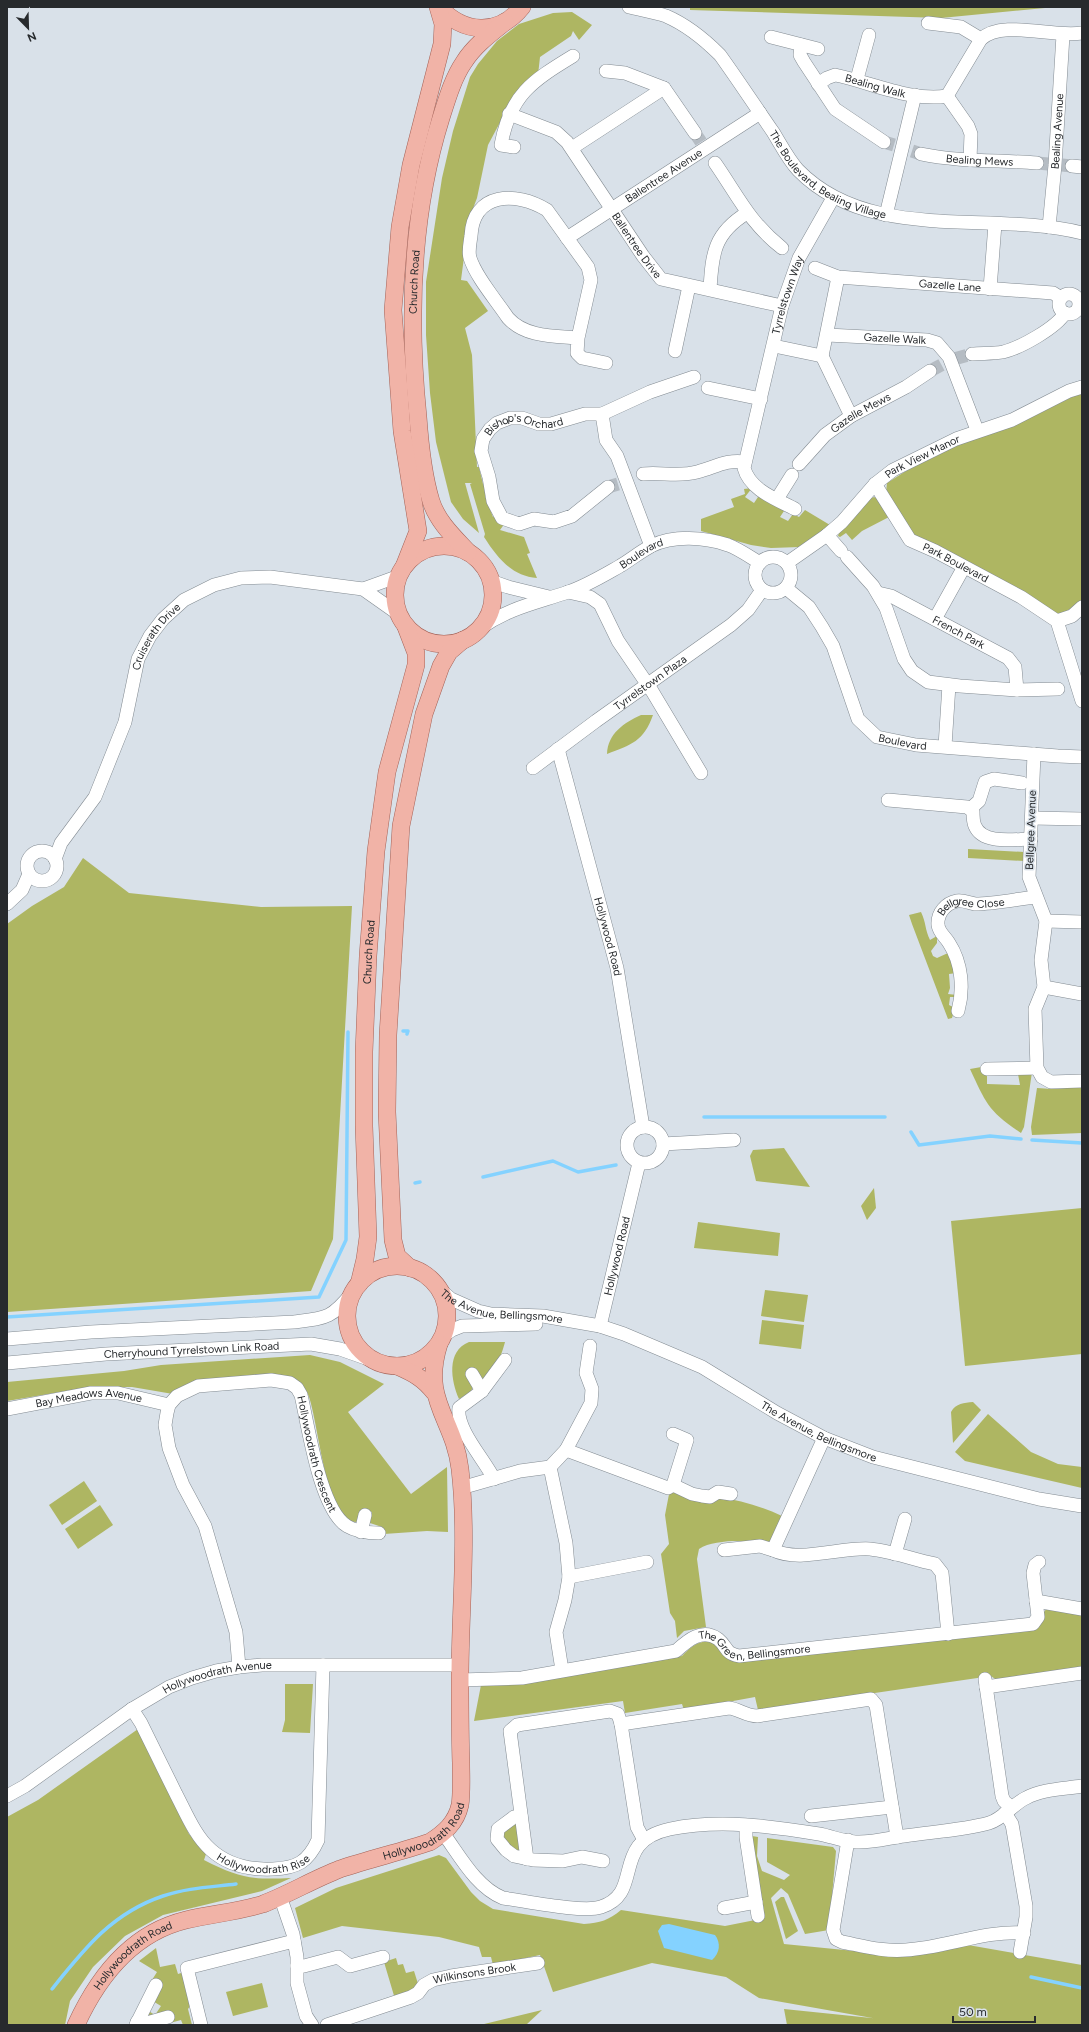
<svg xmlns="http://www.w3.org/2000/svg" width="1089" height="2032" font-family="Figtree,sans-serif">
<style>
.green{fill:#aeb662}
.water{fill:#84d2ff}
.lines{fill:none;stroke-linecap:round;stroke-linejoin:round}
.stream{stroke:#84d2ff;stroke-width:3.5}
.minor-tunnel{stroke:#b5bcc3;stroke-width:13;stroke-dasharray:13 6;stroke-linecap:butt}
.minor-casing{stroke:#838b92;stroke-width:14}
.major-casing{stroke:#a46257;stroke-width:18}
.minor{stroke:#fff;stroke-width:13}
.major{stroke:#f1b3a7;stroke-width:17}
.labels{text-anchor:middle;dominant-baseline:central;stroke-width:3;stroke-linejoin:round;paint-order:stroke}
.street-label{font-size:11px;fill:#272a2d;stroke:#d9e1e9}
</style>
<rect width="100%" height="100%" fill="#d9e1e9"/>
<!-- green -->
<g class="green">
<path d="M 690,7 L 1030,7 L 1045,8 L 941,18 L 690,10 Z"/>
<path d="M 572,12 L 592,25 L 579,40 L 573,31 L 571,36 L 540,57 L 538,75 L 505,113 L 488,145 L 477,198 L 469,219 L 461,280 L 467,281 L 488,311 L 465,328 L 472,355 L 477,467 L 479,467 L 483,484 L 488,483 L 489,495 L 485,496 L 493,517 L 497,516 L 505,523 L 500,530 L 524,537 L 530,553 L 527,554 L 537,578 C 511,576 497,557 484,537 L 485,534 L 470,484 L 472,483 L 465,483 L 479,533 L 463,519 L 451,502 L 436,442 L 430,393 L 426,335 L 426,282 L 442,178 L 453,131 L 470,77 L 478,64 L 497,41 L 519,24 L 553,13 Z"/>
<path d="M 1082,394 L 1082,602 L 1058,616 L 913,534 L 886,493 L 887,483 L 917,464 L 953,447 L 1016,424 L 1074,396 Z"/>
<path d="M 752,488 L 745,497 L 754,503 L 760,494 L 786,508 L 780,517 L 788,521 L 793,514 L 799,517 L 805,510 L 830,525 L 800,547 L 771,548 L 751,545 L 701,531 L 701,519 L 734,507 L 731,499 L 745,494 L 744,489 Z"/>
<path d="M 874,497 L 880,500 L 889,517 L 862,531 L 852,540 L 846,533 L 840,537 L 838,536 L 839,533 L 869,499 Z"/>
<path d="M 641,715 L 653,715 C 644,741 631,745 607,754 C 608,733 624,723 641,715 Z"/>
<path d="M 968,849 L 1025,852 L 1024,861 L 968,858 Z"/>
<path d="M 83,858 L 129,893 L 261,907 L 352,906 L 333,1239 L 311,1291 L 7,1312 L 7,924 L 32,906 L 64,887 Z"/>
<path d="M 921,912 C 926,922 925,930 930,940 L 937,936 L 937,943 L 931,951 L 933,956 L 937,958 L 948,953 L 957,973 L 949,974 L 950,988 L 948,994 L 957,995 L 957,997 L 950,997 L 949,1005 L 955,1008 L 952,1018 L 948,1019 L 912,924 L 909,915 Z"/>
<path d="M 987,1066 L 987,1084 L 1020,1085 L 1018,1074 L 1032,1072 L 1024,1127 L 1021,1133 C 988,1111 986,1103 970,1069 Z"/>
<path d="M 1082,1087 L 1082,1133 L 1032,1135 L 1031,1127 L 1037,1088 L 1052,1089 Z"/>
<path d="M 784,1148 L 810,1187 L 756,1181 L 750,1156 L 753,1150 Z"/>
<path d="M 874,1188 L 876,1208 L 867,1220 L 861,1206 Z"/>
<path d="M 1082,1208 L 1082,1354 L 965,1366 L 951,1221 Z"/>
<path d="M 698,1222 L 780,1233 L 778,1256 L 694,1248 Z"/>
<path d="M 765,1290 L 808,1295 L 804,1322 L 761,1316 Z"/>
<path d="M 762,1320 L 804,1325 L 801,1349 L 759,1344 Z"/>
<path d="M 469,1342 L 505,1342 C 502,1353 496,1372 485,1377 C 476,1382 475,1381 471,1392 L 459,1399 C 451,1381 446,1351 469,1342 Z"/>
<path d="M 310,1355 L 340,1362 L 384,1384 L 348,1412 L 411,1494 L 447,1467 L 448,1532 L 427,1531 L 384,1534 L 382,1527 L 370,1523 L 372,1512 L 363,1511 L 360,1520 L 356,1522 C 353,1522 349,1521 347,1519 C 325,1505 318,1423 309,1397 C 308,1393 304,1388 302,1384 L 173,1394 L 132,1387 L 90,1387 L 7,1401 L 7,1382 L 124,1371 L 161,1365 Z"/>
<path d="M 973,1402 L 981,1410 L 953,1443 L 951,1412 C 956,1403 964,1403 973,1402 Z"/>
<path d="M 988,1414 L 1031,1452 L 1058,1464 L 1082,1467 L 1082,1488 L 965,1461 L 955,1452 Z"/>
<path d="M 84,1481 L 97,1501 L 62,1525 L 49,1505 Z"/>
<path d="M 670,1489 C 709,1495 746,1499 782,1516 L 771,1543 C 751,1541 716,1538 699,1549 L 697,1559 L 706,1627 L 684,1631 L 677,1638 L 675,1621 L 670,1613 L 661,1554 L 669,1544 L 665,1515 Z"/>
<path d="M 100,1505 L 113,1525 L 78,1549 L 65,1529 Z"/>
<path d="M 1047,1608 L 1082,1613 L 1082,1668 L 998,1681 L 991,1676 L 758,1710 L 755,1697 L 684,1710 L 682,1704 L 625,1713 L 623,1701 L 474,1721 L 481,1685 L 544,1680 L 682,1656 C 695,1642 708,1635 723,1651 L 1030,1631 Z"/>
<path d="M 285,1684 L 313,1684 L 310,1733 L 282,1732 L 285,1720 Z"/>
<path d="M 138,1729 L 189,1834 L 206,1854 L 204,1860 C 239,1878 253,1880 291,1878 L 262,1891 L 163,1915 L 125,1936 L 93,1967 L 70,2001 L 65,2025 L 7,2025 L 7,1817 L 38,1800 Z"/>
<path d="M 515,1823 L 518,1823 L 523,1845 L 519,1852 L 513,1851 L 502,1836 L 503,1831 Z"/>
<path d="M 752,1836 L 758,1837 L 757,1856 L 762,1871 L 784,1880 L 790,1875 L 767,1862 L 767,1838 L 833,1847 L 836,1851 L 829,1930 L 805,1934 L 788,1894 L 781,1888 L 771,1898 L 784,1944 L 905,1956 L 968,1945 L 1082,1965 L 1082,2025 L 787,2025 L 784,2009 L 920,2023 L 878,2019 L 759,1998 L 726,1977 L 652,1963 L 553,1992 L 540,1955 L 493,1965 L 491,1957 L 482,1957 L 479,1947 L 439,1937 L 342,1926 L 303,1938 L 295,1908 L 336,1888 L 439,1855 L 446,1858 L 471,1892 L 480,1901 L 493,1909 L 584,1924 C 600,1923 609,1920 621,1910 L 725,1926 L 765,1918 Z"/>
<path d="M 781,1897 L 784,1897 L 798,1931 L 786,1939 L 775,1902 Z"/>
<path d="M 156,1948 L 160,1967 L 175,1964 L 178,1974 L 184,1972 L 192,2003 L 188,2009 L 192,2025 L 183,2025 L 181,2020 L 170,2023 L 146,2021 L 147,2010 L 155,2015 L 161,2006 L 151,2000 L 152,1980 L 157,1972 L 139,1961 Z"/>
<path d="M 396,1958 L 398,1965 L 403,1964 L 406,1973 L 414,1971 L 419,1987 L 395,1999 L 384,1962 Z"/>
<path d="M 262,1983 L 268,2007 L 233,2016 L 226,1992 Z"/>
<path d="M 542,2010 L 526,2025 L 480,2025 Z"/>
</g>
<!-- water -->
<path class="water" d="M 669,1924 L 715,1935 C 721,1943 720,1953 712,1960 L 664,1948 L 658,1931 L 662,1925 Z"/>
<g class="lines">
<!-- stream -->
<g class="stream">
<path d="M 403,1031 L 408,1031 L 407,1034"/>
<path d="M 704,1117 L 885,1117"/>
<path d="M 911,1132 L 919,1145 L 990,1136 L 1021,1139"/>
<path d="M 1032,1140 L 1082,1143"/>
<path d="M 483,1177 L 553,1161 L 578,1172 L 616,1165"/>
<path d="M 415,1183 L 420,1182"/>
<path d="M 7,1317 L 319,1297 L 346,1240 L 348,1032"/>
<path d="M 1031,1977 L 1082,1988"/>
<path d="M 52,1989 C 84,1949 112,1913 163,1896 C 186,1888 212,1887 236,1884"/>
</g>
<!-- minor-tunnel -->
<g class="minor-tunnel">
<path d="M 695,133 L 701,142"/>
<path d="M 884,142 L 894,145"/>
<path d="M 912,151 L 921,154"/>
<path d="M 1037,163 L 1048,164"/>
<path d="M 1062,165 L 1072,166"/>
<path d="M 954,359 L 972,354"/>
<path d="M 930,371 L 945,363"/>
<path d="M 608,487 L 618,484"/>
</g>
<defs>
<g id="minor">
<path id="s1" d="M 629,7 C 641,10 655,12 666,16 C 687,25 704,39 720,55 C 738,80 755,106 773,132 C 781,145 788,159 798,170 C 870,244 991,210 1082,233"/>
<path d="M 928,23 L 961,27 L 981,39"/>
<path d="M 771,37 L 818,49"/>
<path d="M 801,45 L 800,55 L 804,62 L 835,109 L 884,142"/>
<path d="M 606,71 L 625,73 L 664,88 L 695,133"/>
<path d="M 857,79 L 869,35"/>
<path id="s2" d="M 818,84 L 827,78 L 835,75 C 870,82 912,102 947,96 L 981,39 C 1003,19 1052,38 1082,33"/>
<path d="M 947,96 L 968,126 L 971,134 L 970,160"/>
<path id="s3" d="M 509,114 L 556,132 L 567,142 L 643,256 L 661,279 L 782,306"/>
<path d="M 514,147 L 501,145 C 510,95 532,81 573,56"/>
<path d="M 572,148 L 664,88"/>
<path id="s4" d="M 921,154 C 959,162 999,160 1037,163"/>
<path d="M 715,163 C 738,196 749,222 782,248"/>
<path d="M 1072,166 L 1082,167"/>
<path d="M 886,215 L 915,95"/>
<path id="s5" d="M 1049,227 L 1055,165 L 1063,35"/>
<path id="s6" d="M 567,238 L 760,113"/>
<path id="s7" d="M 815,268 L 838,277 L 1053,293 L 1061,298"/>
<path d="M 710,289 C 712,254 714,233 747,213"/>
<path d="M 990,289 L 995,224"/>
<circle cx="1069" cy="304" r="10"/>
<path id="s8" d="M 827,335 L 927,340 L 937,343 L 949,357 L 977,430"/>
<path d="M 578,338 C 553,336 525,337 508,318 C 496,300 476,277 470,258 C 468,252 470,243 471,236 C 473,192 516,191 547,210 L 588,267 L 591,280 L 578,338 L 577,353 L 582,358 L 606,363"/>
<path d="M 774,346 L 822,356"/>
<path d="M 675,351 L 689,286"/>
<path d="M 972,354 C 982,353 993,354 1003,352 C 1020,348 1056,328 1065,313"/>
<path d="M 822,356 L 838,277"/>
<path d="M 822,356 L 851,416"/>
<path d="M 708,388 L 761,399"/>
<path d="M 602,414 L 606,440 L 617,456 L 651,546"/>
<path id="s9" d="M 799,464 L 825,435 L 851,416 L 906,387 L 930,371"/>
<path d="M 643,474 C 660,472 680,477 697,472 C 714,468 726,459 745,462"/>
<path id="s10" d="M 875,484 L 910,540 L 935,551 L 1021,597 L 1057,621 L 1082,701"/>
<path id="s11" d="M 608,487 L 572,516 L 554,522 L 534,519 L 519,524 L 502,518 L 493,501 L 489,477 L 481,451 L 483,439 L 490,429 L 497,423 L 510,418 L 522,418 L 539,424 L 551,424 L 585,414 L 602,414 L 650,392 L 694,377"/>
<path d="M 777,499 L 792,475"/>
<path id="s12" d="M 795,509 C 776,499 750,490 744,468 L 782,306 L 799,258 L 833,198"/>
<path d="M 827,535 L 841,551"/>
<circle cx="773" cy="575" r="18"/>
<path d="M 847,557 L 873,586 L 886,608 L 904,659 L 912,671 L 928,682 L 960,686 L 1017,690 L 1058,689"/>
<path id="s13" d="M 787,563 L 827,535 L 842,522 L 875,484 L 893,470 L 956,439 L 1012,420 L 1069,391 L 1082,387"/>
<path d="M 491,581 L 508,587 L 549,597"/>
<path id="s14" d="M 786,588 L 809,607 L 822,627 L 833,646 L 858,719 L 877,737 L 916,745 L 1058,756 L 1082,757"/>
<path d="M 363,589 L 399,576"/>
<path d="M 568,592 L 590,597 L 600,604 L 618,641 L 652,691 L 701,773"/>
<path id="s15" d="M 878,593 L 891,596 L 1008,658 L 1015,667 L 1017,690"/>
<path d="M 935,619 L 964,567"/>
<path d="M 1057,621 L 1072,616 L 1082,607"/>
<path id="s16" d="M 479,629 C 508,608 536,603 568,592 C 586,586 604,575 620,566 C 630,560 640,552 651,546 C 674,535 704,537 728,545 C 739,549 750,557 760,563"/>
<path d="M 945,746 L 949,685"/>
<path id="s17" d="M 558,749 L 617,968 L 643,1127"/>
<path d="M 1034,754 L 1029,877 L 1046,921 L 1041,960 L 1044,987 L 1035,1009 L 1037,1068 L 1042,1077 L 1051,1082 L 1082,1081"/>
<path id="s18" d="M 533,768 L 596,721 L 731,625 L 748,610 L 762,590"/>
<path d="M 888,800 L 967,807 L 973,811 C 973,816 973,822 975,826 C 983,845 1015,839 1031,839"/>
<path d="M 970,809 L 979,801 L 985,782 L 994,779 L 1022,783"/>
<path d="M 1032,818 L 1082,819"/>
<circle cx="42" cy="866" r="15"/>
<path id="s19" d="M 55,859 L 61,843 L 95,797 L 125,722 L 138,659 L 150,636 L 163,619 L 184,600 L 214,585 L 241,578 L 270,577 L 363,589 L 397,613"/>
<path d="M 7,904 L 22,890 L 29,874"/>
<path d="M 1046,921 L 1082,922"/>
<path d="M 1044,987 L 1082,994"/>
<path id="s20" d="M 958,1011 C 964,989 962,963 949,943 C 945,936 939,933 938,925 C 937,913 946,903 957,901 C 963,900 969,903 975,904 C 995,904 1017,899 1036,897"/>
<path d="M 987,1069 L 1037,1068"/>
<circle cx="645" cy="1145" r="18"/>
<path d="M 663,1144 L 734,1140"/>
<path id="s21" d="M 437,1287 L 451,1299 L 478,1311 L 491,1314 L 543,1316 L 600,1326 L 624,1334 L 702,1367 L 777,1413 L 824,1438 L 873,1457 L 1039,1499 L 1082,1506"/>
<path id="s22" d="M 600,1326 L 639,1163"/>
<path d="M 443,1336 L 452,1330 L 462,1326 L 536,1324"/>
<path d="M 7,1339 L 91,1332 L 294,1322 C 326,1318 331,1319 352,1293"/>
<path id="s23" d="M 7,1363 L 106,1354 L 311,1344 L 340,1349 L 374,1361"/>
<path d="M 472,1374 L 482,1391"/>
<path id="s24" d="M 7,1409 L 91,1393 L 118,1393 L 169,1405"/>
<path d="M 673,1434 L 687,1440 L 673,1485 L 692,1494 L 702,1496 L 710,1497 L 718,1492 L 731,1494"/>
<path d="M 824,1438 L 773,1550 C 799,1563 840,1547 870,1549 C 892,1551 914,1560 935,1564 L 942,1573 L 948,1634"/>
<path d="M 566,1450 L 668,1488 L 673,1485"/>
<path d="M 550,1467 L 566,1543 L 569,1577 L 565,1600 L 556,1632 L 562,1670"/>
<path d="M 494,1479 C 484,1459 456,1429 459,1408 L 482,1391 L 505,1360"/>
<path d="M 461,1488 L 520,1471 L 550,1467 L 566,1450 L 591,1403 L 592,1389 L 586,1373 L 590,1346"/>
<path d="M 361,1532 L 365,1515"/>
<path d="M 724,1550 L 760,1546 L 773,1550"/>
<path d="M 895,1554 L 905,1519"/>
<path d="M 569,1577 L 647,1562"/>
<path d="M 1036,1601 L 1082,1609"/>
<path id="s25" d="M 239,1667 L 236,1632 L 205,1526 L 183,1485 L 169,1448 L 165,1425 L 167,1413 L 169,1405 L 177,1396 L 198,1386 L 271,1380 L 290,1383 L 297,1388 L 301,1395 C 308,1425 320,1510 347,1526 C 357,1532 367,1533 379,1533"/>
<path d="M 985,1679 L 1002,1796 L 1004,1801 L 1011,1807"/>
<path id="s26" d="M 460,1680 L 522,1678 L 676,1651 C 688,1640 702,1628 718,1639 C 728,1647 724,1653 739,1656 L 1033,1624 L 1038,1617 L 1033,1573 L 1035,1565 L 1039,1562"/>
<path d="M 986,1687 L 1082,1673"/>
<path id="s27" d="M 132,1709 L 141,1723 C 153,1747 164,1770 176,1794 C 186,1813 195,1836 211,1850 C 229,1866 251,1870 273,1869 C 297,1868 308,1862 318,1840 L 323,1665"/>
<path d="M 621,1724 L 637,1827 L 644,1840"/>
<path id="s28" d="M 7,1796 L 25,1786 L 132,1709 L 169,1687 L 192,1678 L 216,1671 L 239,1667 L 262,1665 L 460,1665"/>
<path d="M 1005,1813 L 1012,1824 L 1026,1906 L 1026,1917 L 1020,1952"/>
<path d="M 521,1816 L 514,1817 L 498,1829 L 497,1839 L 506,1850 L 514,1856 L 533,1860 L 563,1861 L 582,1857 L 603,1861"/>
<path d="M 811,1816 L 892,1807"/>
<path d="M 746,1826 L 746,1837 L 758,1916"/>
<path d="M 443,1833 C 460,1856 476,1887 503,1898 C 526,1901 583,1913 601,1907 C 645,1893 609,1842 670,1829 C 719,1819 770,1826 819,1834 C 831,1836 844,1842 856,1842 C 871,1843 889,1838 904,1836 C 931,1832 964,1830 989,1823 C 1003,1819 1013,1804 1026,1798 C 1042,1789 1064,1789 1082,1786"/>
<path d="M 848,1840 L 833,1930 L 836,1939 L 842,1942 C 863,1946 884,1952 906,1950 C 945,1948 985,1930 1024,1933"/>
<path d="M 527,1859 L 510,1731 L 517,1725 L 610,1711 L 618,1714 L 621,1724 L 729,1708 C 739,1709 746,1716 757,1716 L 871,1699 L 876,1705 L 897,1837"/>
<path d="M 280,1896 L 293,1934 L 297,1957 L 297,1983 L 306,2016 L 312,2025"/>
<path d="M 724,1908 L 756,1902"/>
<path d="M 297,1966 L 304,1966 L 338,1957 L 350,1966 L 383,1957"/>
<path d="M 137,2022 L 143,2024 L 168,2017"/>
<path d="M 136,2025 L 156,1985"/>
<path d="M 201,2025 L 187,1968 L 294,1941"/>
<path id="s29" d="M 327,2025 L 411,1997 L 418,1993 L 424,1985 L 433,1980 L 451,1976 L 538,1963"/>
</g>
<g id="major">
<path d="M 439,7 C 463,33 498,37 522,7"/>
<circle cx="444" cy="595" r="49"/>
<path id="s30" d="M 468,552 C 454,537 437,521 431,501 C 423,475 420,445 418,417 C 408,318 411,214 441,118 C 447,99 453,78 464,62 C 474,46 490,34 505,22"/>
<path d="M 405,564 L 418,531 L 402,431 L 393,310 L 400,227 L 411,165 L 442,44 L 443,24 L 438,7"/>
<circle cx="397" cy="1316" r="50"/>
<path d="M 410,1268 L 397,1256 L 393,1240 L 387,1112 L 388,1035 L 401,826 L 424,714 L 441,666 L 449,652 L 463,640"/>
<path id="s31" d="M 359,1284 L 365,1259 L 368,1237 L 364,1126 L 364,1052 L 368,956 L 376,851 L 387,772 L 416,665 L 416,653 L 406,627"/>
<path d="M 397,1366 C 413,1373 423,1378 434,1392"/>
<path id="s32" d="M 76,2025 C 98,1977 132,1933 186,1920 C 211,1914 238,1912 263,1904 C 289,1894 314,1879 340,1869 C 370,1859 400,1852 430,1842 C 444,1833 456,1823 460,1805 C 462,1792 461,1776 461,1763 C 460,1735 460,1706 460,1678 C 460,1609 468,1538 460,1469 C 454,1418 421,1401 439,1344"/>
</g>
</defs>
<!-- minor casing -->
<use href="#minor" class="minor-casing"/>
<!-- major casing -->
<use href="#major" class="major-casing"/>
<!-- minor -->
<use href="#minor" class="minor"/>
<!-- major -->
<use href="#major" class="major"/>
</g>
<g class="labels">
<!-- street labels -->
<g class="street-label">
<text stroke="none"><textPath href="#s2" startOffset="61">Bealing Walk</textPath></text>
<text stroke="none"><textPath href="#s5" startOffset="96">Bealing Avenue</textPath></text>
<text stroke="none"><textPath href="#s4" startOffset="59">Bealing Mews</textPath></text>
<text stroke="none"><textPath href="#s1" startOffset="271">The Boulevard, Bealing Village</textPath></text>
<text stroke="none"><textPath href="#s6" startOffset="115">Ballentree Avenue</textPath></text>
<text stroke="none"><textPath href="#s3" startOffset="190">Ballentree Drive</textPath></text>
<text stroke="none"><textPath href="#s30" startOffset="284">Church Road</textPath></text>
<text stroke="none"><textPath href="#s7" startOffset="137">Gazelle Lane</textPath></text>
<text stroke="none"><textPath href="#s12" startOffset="246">Tyrrelstown Way</textPath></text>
<text stroke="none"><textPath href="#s8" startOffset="68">Gazelle Walk</textPath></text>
<text stroke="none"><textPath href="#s9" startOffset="81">Gazelle Mews</textPath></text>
<text stroke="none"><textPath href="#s11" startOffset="250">Bishop's Orchard</textPath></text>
<text stroke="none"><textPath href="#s13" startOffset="174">Park View Manor</textPath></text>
<text stroke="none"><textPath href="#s16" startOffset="180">Boulevard</textPath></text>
<text stroke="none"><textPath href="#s10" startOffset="117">Park Boulevard</textPath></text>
<text stroke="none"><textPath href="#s15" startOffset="90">French Park</textPath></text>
<text stroke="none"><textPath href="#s19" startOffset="248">Cruiserath Drive</textPath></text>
<text stroke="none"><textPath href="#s18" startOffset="145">Tyrrelstown Plaza</textPath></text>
<text stroke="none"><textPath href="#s14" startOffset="205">Boulevard</textPath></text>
<text transform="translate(1031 830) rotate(-88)">Bellgree Avenue</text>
<text stroke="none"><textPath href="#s20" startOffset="138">Bellgree Close</textPath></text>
<text stroke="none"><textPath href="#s17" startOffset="194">Hollywood Road</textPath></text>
<text stroke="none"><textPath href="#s31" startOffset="333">Church Road</textPath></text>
<text stroke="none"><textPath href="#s22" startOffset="72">Hollywood Road</textPath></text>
<text stroke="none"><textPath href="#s21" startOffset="70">The Avenue, Bellingsmore</textPath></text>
<text stroke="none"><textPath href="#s23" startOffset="185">Cherryhound Tyrrelstown Link Road</textPath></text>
<text stroke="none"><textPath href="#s24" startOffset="83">Bay Meadows Avenue</textPath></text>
<text stroke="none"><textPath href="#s21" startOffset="415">The Avenue, Bellingsmore</textPath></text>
<text stroke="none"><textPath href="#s25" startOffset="481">Hollywoodrath Crescent</textPath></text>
<text stroke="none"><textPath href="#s26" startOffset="306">The Green, Bellingsmore</textPath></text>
<text stroke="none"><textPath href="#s28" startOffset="245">Hollywoodrath Avenue</textPath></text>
<text stroke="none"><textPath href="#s32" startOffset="416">Hollywoodrath Road</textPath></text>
<text stroke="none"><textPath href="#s27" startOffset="219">Hollywoodrath Rise</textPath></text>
<text stroke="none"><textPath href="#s32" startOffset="92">Hollywoodrath Road</textPath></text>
<text stroke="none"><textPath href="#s29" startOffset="159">Wilkinsons Brook</textPath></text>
</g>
</g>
<!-- border -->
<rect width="1089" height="2032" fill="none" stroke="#272a2d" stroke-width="16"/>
<!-- north arrow -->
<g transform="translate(28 28) rotate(157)" stroke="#d9e1e9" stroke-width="3" paint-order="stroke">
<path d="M0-3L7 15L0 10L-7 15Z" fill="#272a2d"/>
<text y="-6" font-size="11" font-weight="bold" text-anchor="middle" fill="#272a2d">N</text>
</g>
<!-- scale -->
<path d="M953 2016v6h82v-6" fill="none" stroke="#272a2d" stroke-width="2"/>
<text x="959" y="2016" font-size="12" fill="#272a2d" stroke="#d9e1e9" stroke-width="3" paint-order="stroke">50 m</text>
</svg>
